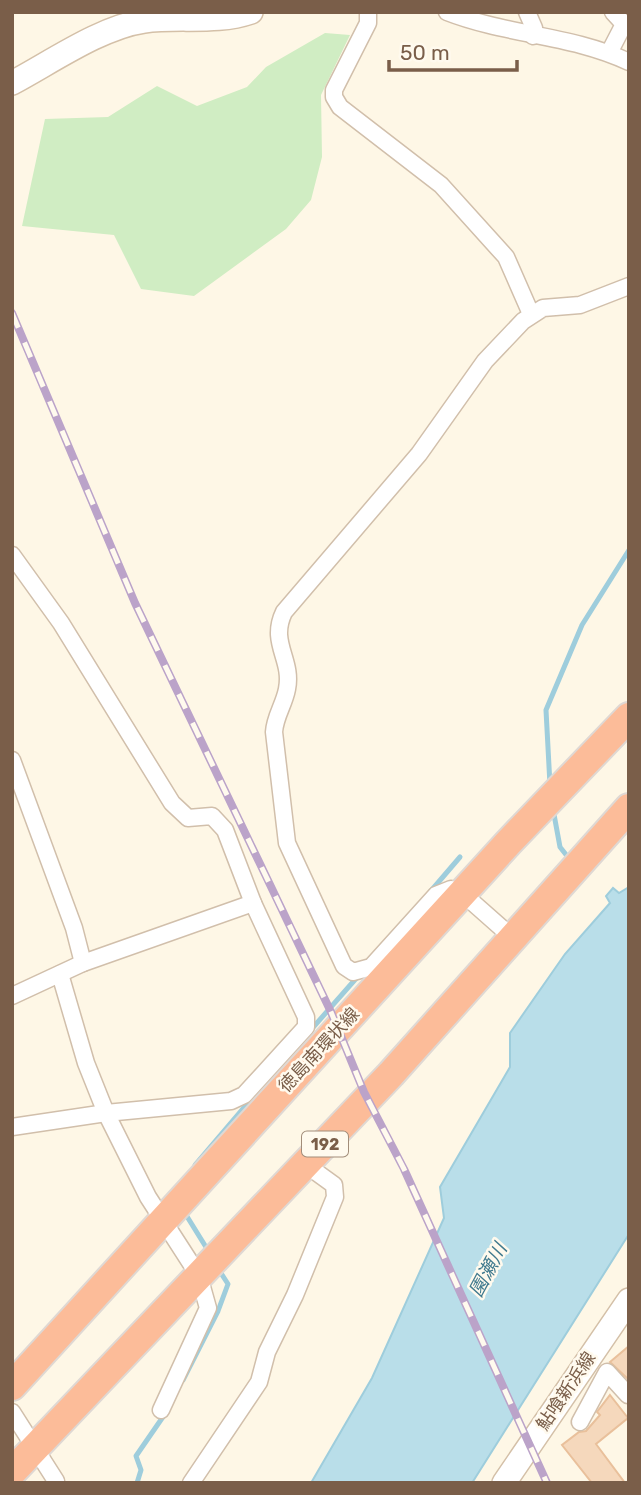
<svg xmlns="http://www.w3.org/2000/svg" width="641" height="1495" font-family="Rubik,'Noto Sans JP',sans-serif">
<style>
.green{fill:#d0edc3}
.water{fill:#b9dee9;stroke:#9ecddc;stroke-width:2}
.lines{fill:none;stroke-linecap:round;stroke-linejoin:round}
.stream{stroke:#9ecddc;stroke-width:5}
.building{fill:#f5d8bc;stroke:#e9c09b;stroke-width:2}
.street-casing{stroke:#d1bfab;stroke-width:19}
.secondary-casing{stroke:#d4c0a8;stroke-width:26}
.highway-casing{stroke:#dfd8d3;stroke-width:32}
.street{stroke:#fff;stroke-width:16}
.secondary{stroke:#fff;stroke-width:23}
.highway{stroke:#fcbc99;stroke-width:28}
.rail-casing{stroke:#bba3c9;stroke-width:8}
.rail{stroke:#fffaee;stroke-width:5;stroke-dasharray:16;stroke-linecap:butt}
.labels{text-anchor:middle;dominant-baseline:central;stroke-width:5;stroke-linejoin:round;paint-order:stroke}
.shield{fill:#fffaee;stroke:#a28d7a;stroke-width:2}
.shield-label{font-size:16px;font-weight:bold;fill:#7a5e49}
.street-label{font-size:18px;fill:#7a5e49;stroke:#fffaee}
.water-label{font-size:19px;font-style:italic;fill:#417a8e;stroke:#fffaee}
</style>
<rect width="100%" height="100%" fill="#fef7e6"/>
<!-- green -->
<path class="green" d="M 325,33 L 350,35 L 321,95 L 322,157 L 311,200 L 286,229 L 194,296 L 141,289 L 114,235 L 22,226 L 45,119 L 108,117 L 157,86 L 197,106 L 247,87 L 266,67 Z"/>
<!-- water -->
<path class="water" d="M 629,887 L 629,1234 L 472,1483 L 311,1483 L 372,1378 L 444,1218 L 440,1187 L 510,1067 L 510,1033 L 565,954 L 610,903 L 606,896 L 613,888 L 619,893 Z"/>
<g class="lines">
<!-- stream -->
<g class="stream">
<path d="M 550,785 L 546,710 L 582,625 L 629,550"/>
<path d="M 553,809 L 560,847 L 571,861"/>
<path d="M 430,892 L 460,857"/>
<path d="M 309,1032 L 360,974"/>
<path d="M 195,1165 L 252,1098"/>
<path d="M 183,1210 L 209,1252"/>
<path d="M 183,1380 L 218,1311 L 228,1284 L 217,1267"/>
<path d="M 137,1483 L 141,1470 L 136,1456 L 167,1411"/>
</g>
</g>
<!-- building -->
<g class="building">
<path d="M 629,1346 L 629,1380 L 610,1362 Z"/>
<path d="M 610,1395 L 628,1418 L 596,1444 L 625,1483 L 592,1483 L 562,1445 L 579,1432 L 586,1431 L 600,1415 L 597,1412 Z"/>
</g>
<g class="lines">
<defs>
<g id="street">
<path d="M 368,12 L 368,23 L 334,90 L 334,97 L 340,107 L 441,185 L 506,257 L 531,314"/>
<path d="M 447,12 C 506,35 572,35 629,62"/>
<path d="M 527,12 L 534,28 L 533,36"/>
<path d="M 609,53 L 624,24 L 613,12"/>
<path d="M 12,555 L 61,623 L 172,803 L 188,818 L 212,816 L 225,830 L 253,903 L 306,1017 L 306,1027 L 244,1095 L 231,1101 L 106,1113 L 12,1127"/>
<path d="M 12,760 L 74,928 L 83,963"/>
<path d="M 514,939 L 462,893 L 451,889 L 436,895 L 371,967 L 353,972 L 344,966 L 287,843 L 274,732 C 275,716 284,705 287,689 C 293,659 269,643 284,612 L 419,454 L 485,361 L 523,321 L 543,308 L 580,305 L 629,286"/>
<path d="M 60,974 L 86,1063 L 106,1113 L 148,1197 L 199,1276 L 208,1308 L 161,1410"/>
<path d="M 12,996 L 83,963 L 253,903"/>
<path d="M 12,1412 L 56,1481"/>
<path d="M 580,1422 L 607,1372 L 628,1395"/>
<path d="M 191,1483 L 259,1382 L 267,1352 L 295,1295 L 335,1197 L 334,1185 L 305,1164"/>
</g>
<g id="secondary">
<path d="M 12,83 C 50,63 101,27 144,21 C 179,16 216,24 251,12"/>
<path d="M 504,1483 L 629,1300"/>
</g>
<g id="highway">
<path d="M 12,1386 L 509,842 L 629,717"/>
<path d="M 12,1472 L 391,1074 L 629,808"/>
</g>
</defs>
<!-- street casing -->
<use href="#street" class="street-casing"/>
<!-- secondary casing -->
<use href="#secondary" class="secondary-casing"/>
<!-- highway casing -->
<use href="#highway" class="highway-casing"/>
<!-- street -->
<use href="#street" class="street"/>
<!-- secondary -->
<use href="#secondary" class="secondary"/>
<!-- highway -->
<use href="#highway" class="highway"/>
<defs>
<path id="rail" d="M 12,313 L 135,603 L 331,1012 L 364,1092 L 404,1169 L 547,1483"/>
</defs>
<!-- rail casing -->
<use href="#rail" class="rail-casing"/>
<!-- rail -->
<use href="#rail" class="rail"/>
</g>
<g class="labels">
<!-- shield labels -->
<rect class="shield" x="302" y="1131.5" width="46" height="25" rx="5"/>
<g class="shield-label">
<text x="325" y="1144">192</text>
</g>
<!-- street labels -->
<g class="street-label">
<text transform="translate(319 1050) rotate(-47)">徳島南環状線</text>
<text transform="translate(566 1391) rotate(-56)">鮎喰新浜線</text>
</g>
<!-- water labels -->
<g class="water-label">
<text transform="translate(488 1270) rotate(-62)">園瀬川</text>
</g>
</g>
<!-- border -->
<rect width="641" height="1495" fill="none" stroke="#7a5e49" stroke-width="28"/>
<!-- scale -->
<path d="M389 60v10h128v-10" fill="none" stroke="#7a5e49" stroke-width="3.5"/>
<text x="400" y="60" font-size="21" fill="#7a5e49" stroke="#fffaee" stroke-width="5" paint-order="stroke">50 m</text>
</svg>
